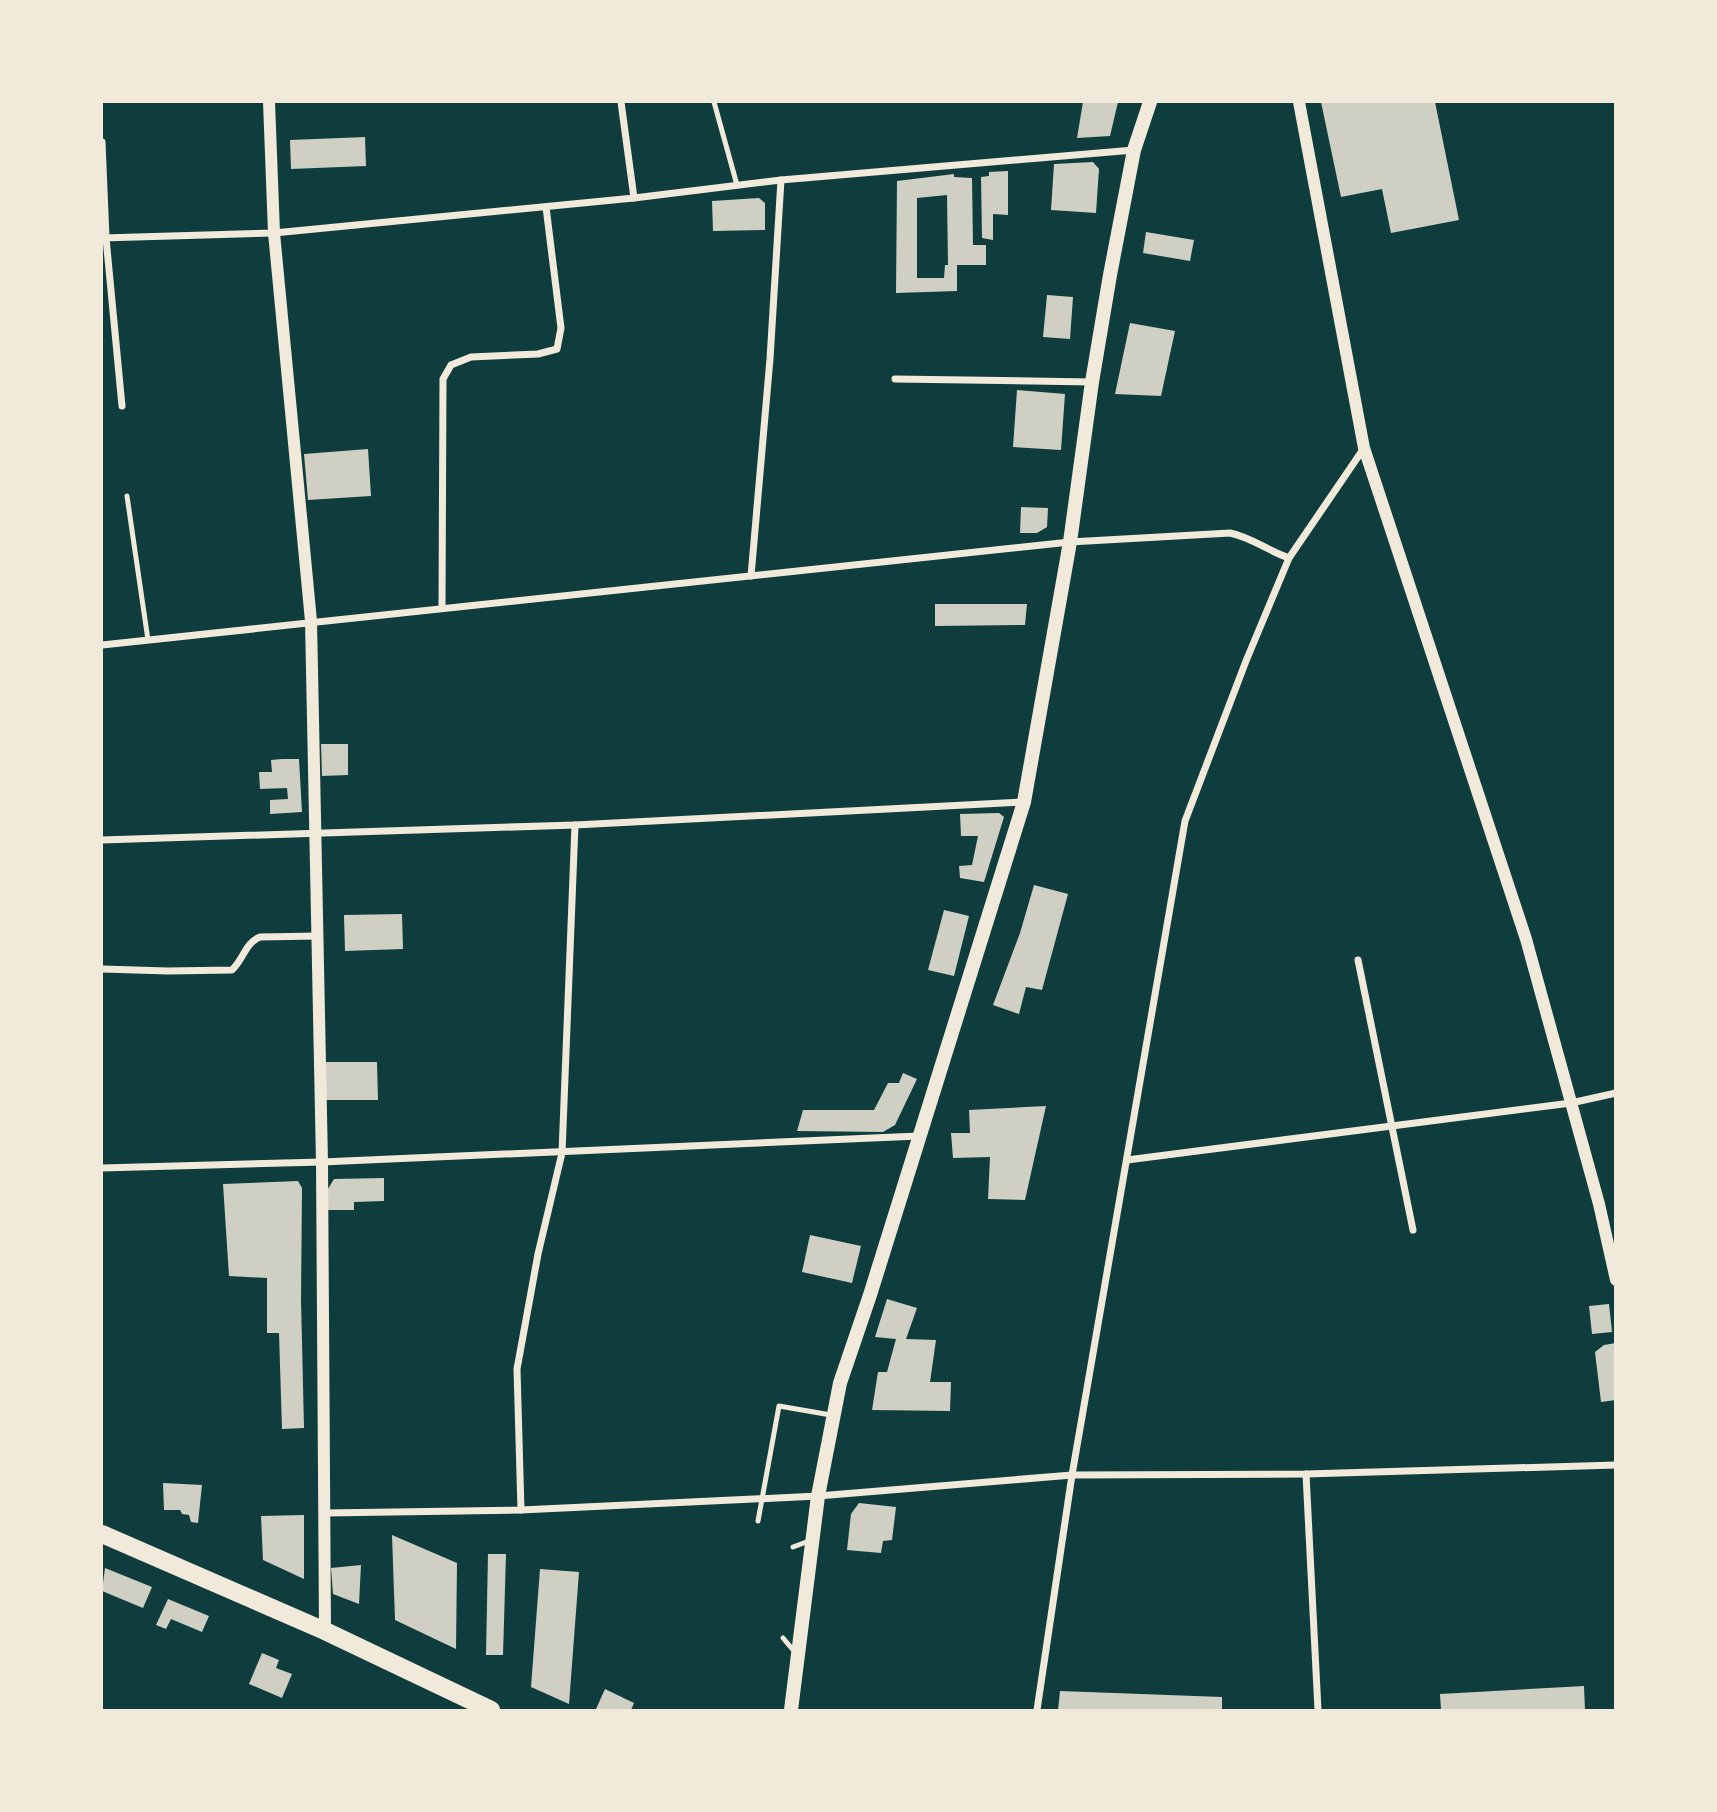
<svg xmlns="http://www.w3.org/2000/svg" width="1717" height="1812" font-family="'Fira Sans Condensed',sans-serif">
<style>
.building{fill:#cfcfc3;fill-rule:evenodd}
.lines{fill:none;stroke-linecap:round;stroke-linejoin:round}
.service{stroke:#f1e9da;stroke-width:5}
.minor{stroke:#f1e9da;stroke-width:7}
.tertiary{stroke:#f1e9da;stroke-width:12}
.secondary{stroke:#f1e9da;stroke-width:14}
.trunk{stroke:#f1e9da;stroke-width:18}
</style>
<rect width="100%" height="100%" fill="#0f3d3e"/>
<!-- building -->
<g class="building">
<path d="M 1083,102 L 1118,102 L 1110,136 L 1077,138 Z"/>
<path d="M 1321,102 L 1435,102 L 1459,220 L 1391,233 L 1382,189 L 1341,197 Z"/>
<path d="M 365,137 L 366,166 L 291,169 L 290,140 Z"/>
<path d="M 1093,162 L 1099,169 L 1096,213 L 1051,210 L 1054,164 Z"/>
<path d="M 1008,171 L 1008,215 L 993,214 L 993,240 L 982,238 L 981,177 L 989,176 L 989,172 Z"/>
<path d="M 954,174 L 954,177 L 972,178 L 973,245 L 986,245 L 986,265 L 957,265 L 957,291 L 896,293 L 897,181 ZM 947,195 L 948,265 L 945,265 L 944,278 L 917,278 L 917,198 Z"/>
<path d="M 759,198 L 765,203 L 765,230 L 713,231 L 712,201 Z"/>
<path d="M 1146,232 L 1194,240 L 1190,261 L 1143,253 Z"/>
<path d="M 1047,295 L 1073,297 L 1070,339 L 1043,337 Z"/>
<path d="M 1130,323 L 1175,331 L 1161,396 L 1115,394 Z"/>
<path d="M 1017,390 L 1065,394 L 1061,450 L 1013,447 Z"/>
<path d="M 368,449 L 371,496 L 308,500 L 304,454 Z"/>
<path d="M 1021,507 L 1048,508 L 1047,527 L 1037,533 L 1020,533 Z"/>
<path d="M 935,604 L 1027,604 L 1025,625 L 935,626 Z"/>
<path d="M 321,744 L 348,744 L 348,775 L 322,776 Z"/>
<path d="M 282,759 L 299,759 L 302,812 L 270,814 L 270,800 L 288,799 L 287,788 L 260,789 L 259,772 L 272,772 L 271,760 Z"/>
<path d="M 999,813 L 1004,817 L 984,882 L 960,878 L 959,866 L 972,865 L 978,836 L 961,836 L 960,814 Z"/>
<path d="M 1034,885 L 1068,894 L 1042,990 L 1026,987 L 1019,1014 L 993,1005 L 1020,933 Z"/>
<path d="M 944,910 L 969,916 L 954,976 L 928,970 Z"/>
<path d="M 402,914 L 403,949 L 345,951 L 344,915 Z"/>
<path d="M 325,1062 L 377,1062 L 378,1100 L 325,1100 Z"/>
<path d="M 903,1073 L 917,1079 L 895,1125 L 883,1132 L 797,1131 L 803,1110 L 874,1110 L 888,1083 L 899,1083 Z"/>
<path d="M 1046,1106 L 1025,1200 L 988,1199 L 990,1157 L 953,1158 L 951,1133 L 970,1133 L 969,1110 Z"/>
<path d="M 384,1178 L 384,1201 L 354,1202 L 354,1210 L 326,1210 L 326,1192 L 334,1179 Z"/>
<path d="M 298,1181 L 302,1188 L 301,1300 L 304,1428 L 282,1429 L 279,1333 L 267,1333 L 267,1278 L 229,1276 L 223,1184 Z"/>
<path d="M 810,1235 L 861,1246 L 852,1283 L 802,1272 Z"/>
<path d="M 887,1299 L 917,1308 L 906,1339 L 936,1340 L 930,1382 L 951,1382 L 950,1411 L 872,1410 L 878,1372 L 887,1372 L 896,1339 L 875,1337 Z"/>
<path d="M 1609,1304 L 1612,1332 L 1592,1334 L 1589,1306 Z"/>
<path d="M 1616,1343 L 1616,1400 L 1601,1402 L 1595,1352 L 1604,1345 Z"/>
<path d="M 163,1483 L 202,1485 L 198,1523 L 191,1522 L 189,1515 L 182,1514 L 180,1510 L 164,1510 Z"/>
<path d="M 859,1503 L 896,1507 L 892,1540 L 883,1541 L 881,1553 L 847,1550 L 851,1514 Z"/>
<path d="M 304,1515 L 304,1579 L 263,1560 L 261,1516 Z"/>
<path d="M 392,1535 L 457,1563 L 456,1649 L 395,1620 Z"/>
<path d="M 488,1554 L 506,1554 L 503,1655 L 486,1655 Z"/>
<path d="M 361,1565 L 359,1604 L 333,1594 L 331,1568 Z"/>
<path d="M 105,1568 L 152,1587 L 143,1608 L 102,1591 Z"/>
<path d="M 540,1569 L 579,1572 L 569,1704 L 531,1687 Z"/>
<path d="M 168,1599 L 209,1616 L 202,1632 L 171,1619 L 166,1629 L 156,1625 Z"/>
<path d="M 262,1653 L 279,1660 L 276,1668 L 292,1674 L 282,1698 L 249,1684 Z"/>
<path d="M 1584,1686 L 1585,1710 L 1441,1710 L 1440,1694 Z"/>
<path d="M 605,1689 L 634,1703 L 631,1710 L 596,1709 Z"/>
<path d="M 1060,1691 L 1222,1697 L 1222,1710 L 1058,1710 Z"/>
</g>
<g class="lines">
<!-- service -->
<g class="service">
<path d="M 714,102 L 737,185"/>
<path d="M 127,496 L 148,640"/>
<path d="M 758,1521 L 779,1406 L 831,1415"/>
<path d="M 793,1547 L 809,1541"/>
<path d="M 783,1638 L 794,1651"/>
</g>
<!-- minor -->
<g class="minor">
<path d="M 621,102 L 634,198"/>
<path d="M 102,142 L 106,238 L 122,406"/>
<path d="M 102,238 L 274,233 L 634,198 L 781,180 L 1134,150"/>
<path d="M 895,379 L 1092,382"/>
<path d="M 751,576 L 770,359 L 781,180"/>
<path d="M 442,608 L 443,379 L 451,365 L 471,357 L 538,354 L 557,349 L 561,328 L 546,207"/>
<path d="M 102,645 L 1070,542 L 1230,533 C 1251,537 1268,551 1289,558"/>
<path d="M 102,840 L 575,825 L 1024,802"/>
<path d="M 1358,960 L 1413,1230"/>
<path d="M 102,969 L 168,971 L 232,970 C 243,960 246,942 260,937 L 318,936"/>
<path d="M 1127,1160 L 1571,1103 L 1616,1093"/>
<path d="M 102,1168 L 322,1162 L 919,1136"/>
<path d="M 1306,1474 L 1318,1710"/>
<path d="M 521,1510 L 517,1369 L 538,1254 L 562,1153 L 575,825"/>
<path d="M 326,1513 L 521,1510 L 818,1496 L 1072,1475 L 1306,1474 L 1616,1465"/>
<path d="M 1037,1710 L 1072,1475 L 1185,821 L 1246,661 L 1289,558 L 1364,448"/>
</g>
<!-- tertiary -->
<g class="tertiary">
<path d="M 269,102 L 274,233 L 311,621 L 322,1162 L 325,1631"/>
<path d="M 1299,102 L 1364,448 L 1526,939 L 1599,1204 L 1616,1280"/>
</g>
<!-- secondary -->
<path class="secondary" d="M 791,1710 L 818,1496 L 840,1383 L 870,1295 L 1024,802 L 1070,542 L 1092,382 L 1110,275 L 1134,150 L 1150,102"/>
<!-- trunk -->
<path class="trunk" d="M 102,1534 L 325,1631 L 491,1710"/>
</g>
<!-- border -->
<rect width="1717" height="1812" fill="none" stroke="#f1e9da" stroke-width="206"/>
</svg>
